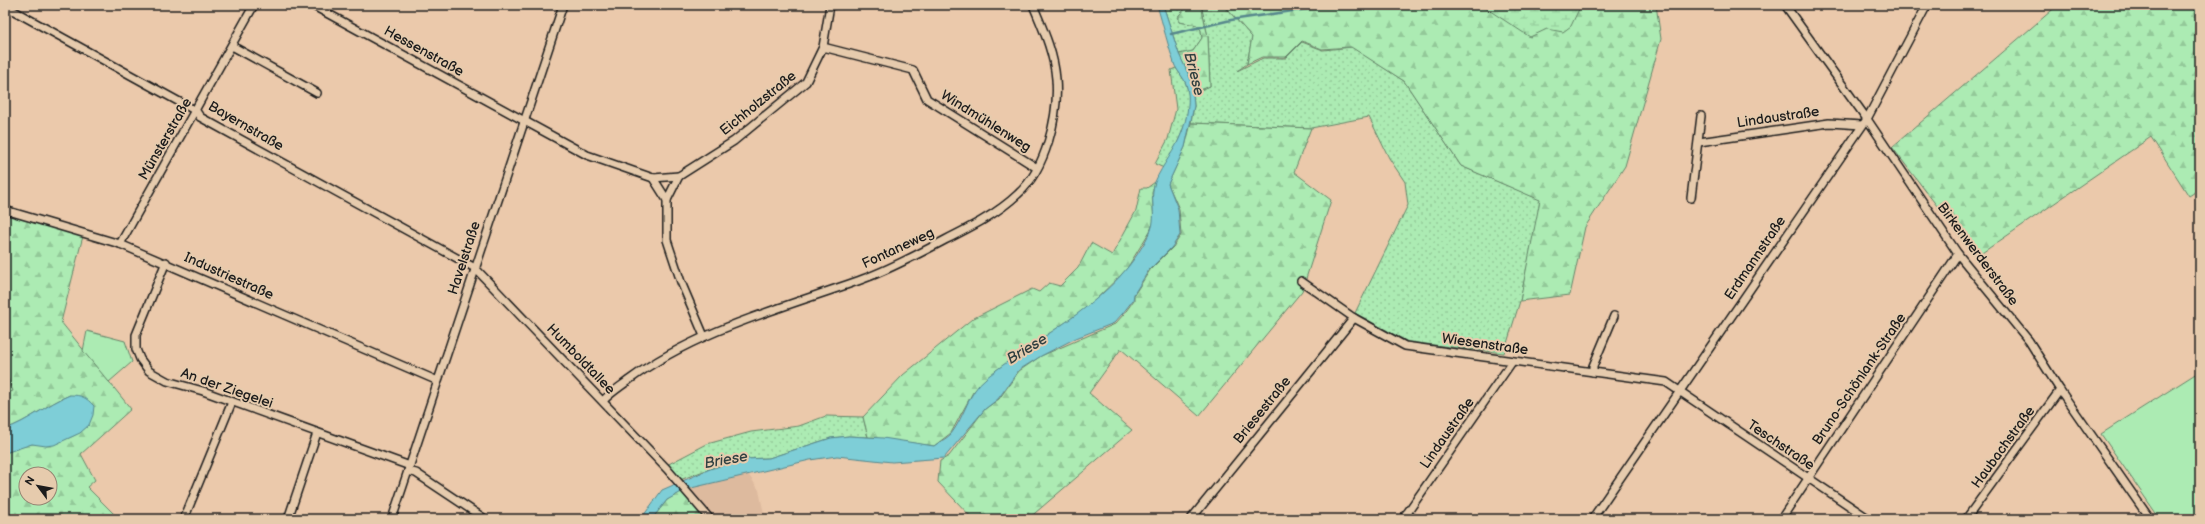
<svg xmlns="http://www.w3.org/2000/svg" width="2205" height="524" font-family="'Balsamiq Sans',sans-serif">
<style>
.built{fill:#ddba9e}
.grass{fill:url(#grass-dots);stroke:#648468}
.forest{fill:url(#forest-firs);stroke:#648468;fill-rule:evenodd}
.wetland{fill:url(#wetland-marsh);stroke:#648468}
.park{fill:#acebb3;stroke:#648468}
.water{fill:#7eced7;stroke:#57878c}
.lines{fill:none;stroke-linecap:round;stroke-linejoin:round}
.stream{stroke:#57878c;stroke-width:2.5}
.street-casing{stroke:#1c1c1c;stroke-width:10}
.street{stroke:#e6cbad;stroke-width:7}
.labels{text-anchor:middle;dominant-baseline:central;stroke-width:4;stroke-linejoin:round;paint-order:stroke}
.street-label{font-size:14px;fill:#1c1c1c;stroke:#e6cbad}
.water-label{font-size:15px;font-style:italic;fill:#304041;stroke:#e6cbad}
</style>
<defs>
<pattern id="grass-dots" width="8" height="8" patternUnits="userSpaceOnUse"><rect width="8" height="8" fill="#acebb3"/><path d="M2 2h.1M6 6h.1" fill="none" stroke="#93c999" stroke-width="1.8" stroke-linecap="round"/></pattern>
<pattern id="forest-firs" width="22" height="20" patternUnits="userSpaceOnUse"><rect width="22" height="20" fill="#acebb3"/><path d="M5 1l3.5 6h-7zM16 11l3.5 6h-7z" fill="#93c999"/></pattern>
<pattern id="wetland-marsh" width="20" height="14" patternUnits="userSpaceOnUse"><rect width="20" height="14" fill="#acebb3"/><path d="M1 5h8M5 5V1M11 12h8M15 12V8" fill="none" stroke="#93c999"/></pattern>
</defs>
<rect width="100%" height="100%" fill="#ebc9ab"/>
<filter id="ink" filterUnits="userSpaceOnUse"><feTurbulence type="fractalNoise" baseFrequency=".025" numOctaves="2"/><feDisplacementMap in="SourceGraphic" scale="8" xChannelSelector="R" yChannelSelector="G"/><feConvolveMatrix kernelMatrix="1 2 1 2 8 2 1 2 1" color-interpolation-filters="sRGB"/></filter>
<g filter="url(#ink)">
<!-- built -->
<path class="built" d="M 748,474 L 759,490 L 765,519 L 713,519 L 687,489 Z"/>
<!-- grass -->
<g class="grass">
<path d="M 1163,5 L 1190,5 L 1179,15 L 1179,22 L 1197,25 L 1201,30 L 1202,38 L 1193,51 L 1179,54 Z"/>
<path d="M 1201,5 L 1228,5 L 1228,10 L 1252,37 L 1247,64 L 1237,71 L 1263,58 L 1286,58 L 1302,42 L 1323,50 L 1352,47 L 1404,81 L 1461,166 L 1541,200 L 1520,301 L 1504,353 L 1408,342 L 1355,313 L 1408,205 L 1405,182 L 1389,158 L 1369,117 L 1311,128 L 1191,123 L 1194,106 L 1193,93 L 1210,86 L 1208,37 Z"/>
<path d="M 1176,68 C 1179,73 1184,78 1186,84 C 1196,110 1177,146 1164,168 L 1155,164 L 1168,139 L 1176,109 L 1171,70 Z"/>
<path d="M 5,372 L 13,391 L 5,394 Z"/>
<path d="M 826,416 L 863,417 L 868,437 L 849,436 L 831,438 L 769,458 L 743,459 L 722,464 L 680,480 L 663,467 L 707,444 L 751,432 L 799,426 Z"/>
</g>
<!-- forest -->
<g class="forest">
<path d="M 1190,5 L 1201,5 L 1208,37 L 1210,86 L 1193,93 L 1192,82 L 1179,54 L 1193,51 L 1202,38 L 1201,30 L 1197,25 L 1179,22 L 1179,15 Z"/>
<path d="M 1228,5 L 1656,5 L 1661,39 L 1625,166 L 1585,227 L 1570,295 L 1520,301 L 1540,200 L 1461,166 L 1404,81 L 1351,47 L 1322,49 L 1302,41 L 1286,57 L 1262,57 L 1247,64 L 1252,37 L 1228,10 Z"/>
<path d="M 2058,5 L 2200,5 L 2200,189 L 2189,196 L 2151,137 L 1976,257 L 1892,147 Z"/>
<path d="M 1191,123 L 1311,128 L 1294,172 L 1331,200 L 1302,291 L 1199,416 L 1121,349 L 1089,393 L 1132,430 L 1028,519 L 973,519 L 938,482 L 940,461 L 949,456 L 985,409 L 999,399 L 1019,371 L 1041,356 L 1115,324 L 1124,314 L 1134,300 L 1134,295 L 1150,270 L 1173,247 L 1181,235 L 1179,209 L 1168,184 L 1185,147 Z"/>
<path d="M 1155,182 L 1152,193 L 1154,221 L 1150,231 L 1126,270 L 1088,307 L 995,371 L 973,392 L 951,433 L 934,446 L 868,437 L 863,417 L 903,375 L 972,319 L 1032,289 L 1039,292 L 1049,283 L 1060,286 L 1078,268 L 1091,243 L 1112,255 L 1136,211 L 1141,188 L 1147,188 Z"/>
<path d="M 5,213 L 83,236 L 61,322 L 131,409 L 81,454 L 95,480 L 87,487 L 119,519 L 5,519 L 5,453 C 13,450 23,445 32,444 C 58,440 66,444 89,425 L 70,395 C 47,404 29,421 5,429 L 5,394 L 13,391 L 5,372 ZM 26,474 L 50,474 L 50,498 L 26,498 Z"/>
<path d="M 683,490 L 707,517 L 705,519 L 652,519 L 667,500 Z"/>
</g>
<!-- wetland -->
<path class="wetland" d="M 1481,5 L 1573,5 L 1579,9 L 1571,26 L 1563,32 L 1547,29 L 1530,37 Z"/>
<!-- park -->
<g class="park">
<path d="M 87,331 L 125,341 L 132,362 L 109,382 L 83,351 Z"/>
<path d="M 2200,371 L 2200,519 L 2160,519 L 2101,434 Z"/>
</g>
<!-- water -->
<g class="water">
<path d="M 1157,5 L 1163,5 L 1179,54 L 1192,82 L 1194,106 L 1185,147 L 1168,184 L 1178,209 L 1180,235 L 1172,247 L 1149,270 L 1134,294 L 1133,300 L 1123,313 L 1114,323 L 1076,338 L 1041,356 L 1019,370 L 998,399 L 985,409 L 944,458 L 892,462 L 837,456 L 810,460 L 687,489 L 667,500 L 652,519 L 641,519 L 662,490 L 710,469 L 743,459 L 769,458 L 831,438 L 849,436 L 883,438 L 934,446 C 939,442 946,439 951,434 C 965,416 968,392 986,378 C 1044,331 1118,302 1151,230 C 1157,215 1149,198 1155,182 C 1162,165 1175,151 1182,132 C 1187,118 1191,98 1186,84 C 1184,78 1178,72 1175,66 C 1168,46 1163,25 1157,5 Z"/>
<path d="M 70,395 C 81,395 86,397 94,406 L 93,415 L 89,425 L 80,433 L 54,445 L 46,446 L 32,444 L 5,453 L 5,429 C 29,421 47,404 70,395 Z"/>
</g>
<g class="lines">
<!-- stream -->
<path class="stream" d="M 1171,34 L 1231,20 L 1307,9 L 1317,5"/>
<defs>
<g id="street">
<path d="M 312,5 L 587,155 L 653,178 L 679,176"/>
<path d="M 1785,5 L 1867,119 L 1958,254 L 2029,341 L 2060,390 L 2150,519"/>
<path d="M 5,6 L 196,111 L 200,117 L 475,268 L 667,469 L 710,519"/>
<path d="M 232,46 L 317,93"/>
<path d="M 823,47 L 913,70 L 927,99 L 1037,168"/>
<path d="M 1699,142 L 1829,123 L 1862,125"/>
<path d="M 653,178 L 667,200 L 667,240 L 681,282 L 704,336"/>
<path d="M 1691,198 L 1701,116"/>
<path d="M 667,200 L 679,176 L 734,141 L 806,82 L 823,47 L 830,5"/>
<path d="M 5,210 L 120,244 L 438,381"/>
<path d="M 120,244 L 254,5"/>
<path d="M 166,262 L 136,335 L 136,349 L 140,359 L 149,371 L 167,381 L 203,391 L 410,466"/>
<path d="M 1301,281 L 1354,318 L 1405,346 L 1666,382 L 1869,519"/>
<path d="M 1593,372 L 1593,366 L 1614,316"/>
<path d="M 603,401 C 610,393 620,387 629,380 C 698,329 783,308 863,279 C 891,269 918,254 945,240 C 971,227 997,214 1018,194 C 1046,169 1059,115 1056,79 C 1054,53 1043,29 1033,5"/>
<path d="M 408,471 L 416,473 L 485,519"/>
<path d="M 1406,514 L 1415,519"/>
<path d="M 184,519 L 232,402"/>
<path d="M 288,519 L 317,433"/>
<path d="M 392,519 L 563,5"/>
<path d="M 1191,519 L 1354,318"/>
<path d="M 1403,519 L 1512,362"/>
<path d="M 1592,519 L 1867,119 L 1927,5"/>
<path d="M 1781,519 L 1958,254"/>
<path d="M 1966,519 L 2060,390"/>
</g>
</defs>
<!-- street casing -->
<use href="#street" class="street-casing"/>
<!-- street -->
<use href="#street" class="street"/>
</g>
</g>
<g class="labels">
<!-- street labels -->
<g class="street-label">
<text transform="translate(424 51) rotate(29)">Hessenstraße</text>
<text transform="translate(758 103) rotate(-39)">Eichholzstraße</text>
<text transform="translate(1778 117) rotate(-8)">Lindaustraße</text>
<text transform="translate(986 121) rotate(32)">Windmühlenweg</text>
<text transform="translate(246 126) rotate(30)">Bayernstraße</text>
<text transform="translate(165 139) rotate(-60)">Münsterstraße</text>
<text transform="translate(898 248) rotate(-25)">Fontaneweg</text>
<text transform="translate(1978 254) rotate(53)">Birkenwerderstraße</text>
<text transform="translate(464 258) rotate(-72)">Havelstraße</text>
<text transform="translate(1755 258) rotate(-56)">Erdmannstraße</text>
<text transform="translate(229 276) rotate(24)">Industriestraße</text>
<text transform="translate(1485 344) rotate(8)">Wiesenstraße</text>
<text transform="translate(581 359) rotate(46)">Humboldtallee</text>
<text transform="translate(1859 379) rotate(-56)">Bruno-Schönlank-Straße</text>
<text transform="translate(227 388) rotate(19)">An der Ziegelei</text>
<text transform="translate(1262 410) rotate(-51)">Briesestraße</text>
<text transform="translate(1447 433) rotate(-55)">Lindaustraße</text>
<text transform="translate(1781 445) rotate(34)">Teschstraße</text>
<text transform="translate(2003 447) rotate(-54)">Haubachstraße</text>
</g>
<!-- water labels -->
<g class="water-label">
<text transform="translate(1194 74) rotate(76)">Briese</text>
<text transform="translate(1027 349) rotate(-31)">Briese</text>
<text transform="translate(726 460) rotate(-10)">Briese</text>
</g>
</g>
<!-- margin -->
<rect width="2205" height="524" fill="none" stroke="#e6cbad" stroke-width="20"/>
<rect x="10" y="10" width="2185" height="504" fill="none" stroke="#1c1c1c" stroke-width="1.5" filter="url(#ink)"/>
<!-- north arrow -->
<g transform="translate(38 486) rotate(302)"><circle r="19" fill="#e6cbad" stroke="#958573"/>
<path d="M0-3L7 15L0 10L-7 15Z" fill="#1c1c1c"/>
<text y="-6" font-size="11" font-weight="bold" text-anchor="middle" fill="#1c1c1c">N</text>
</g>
</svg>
